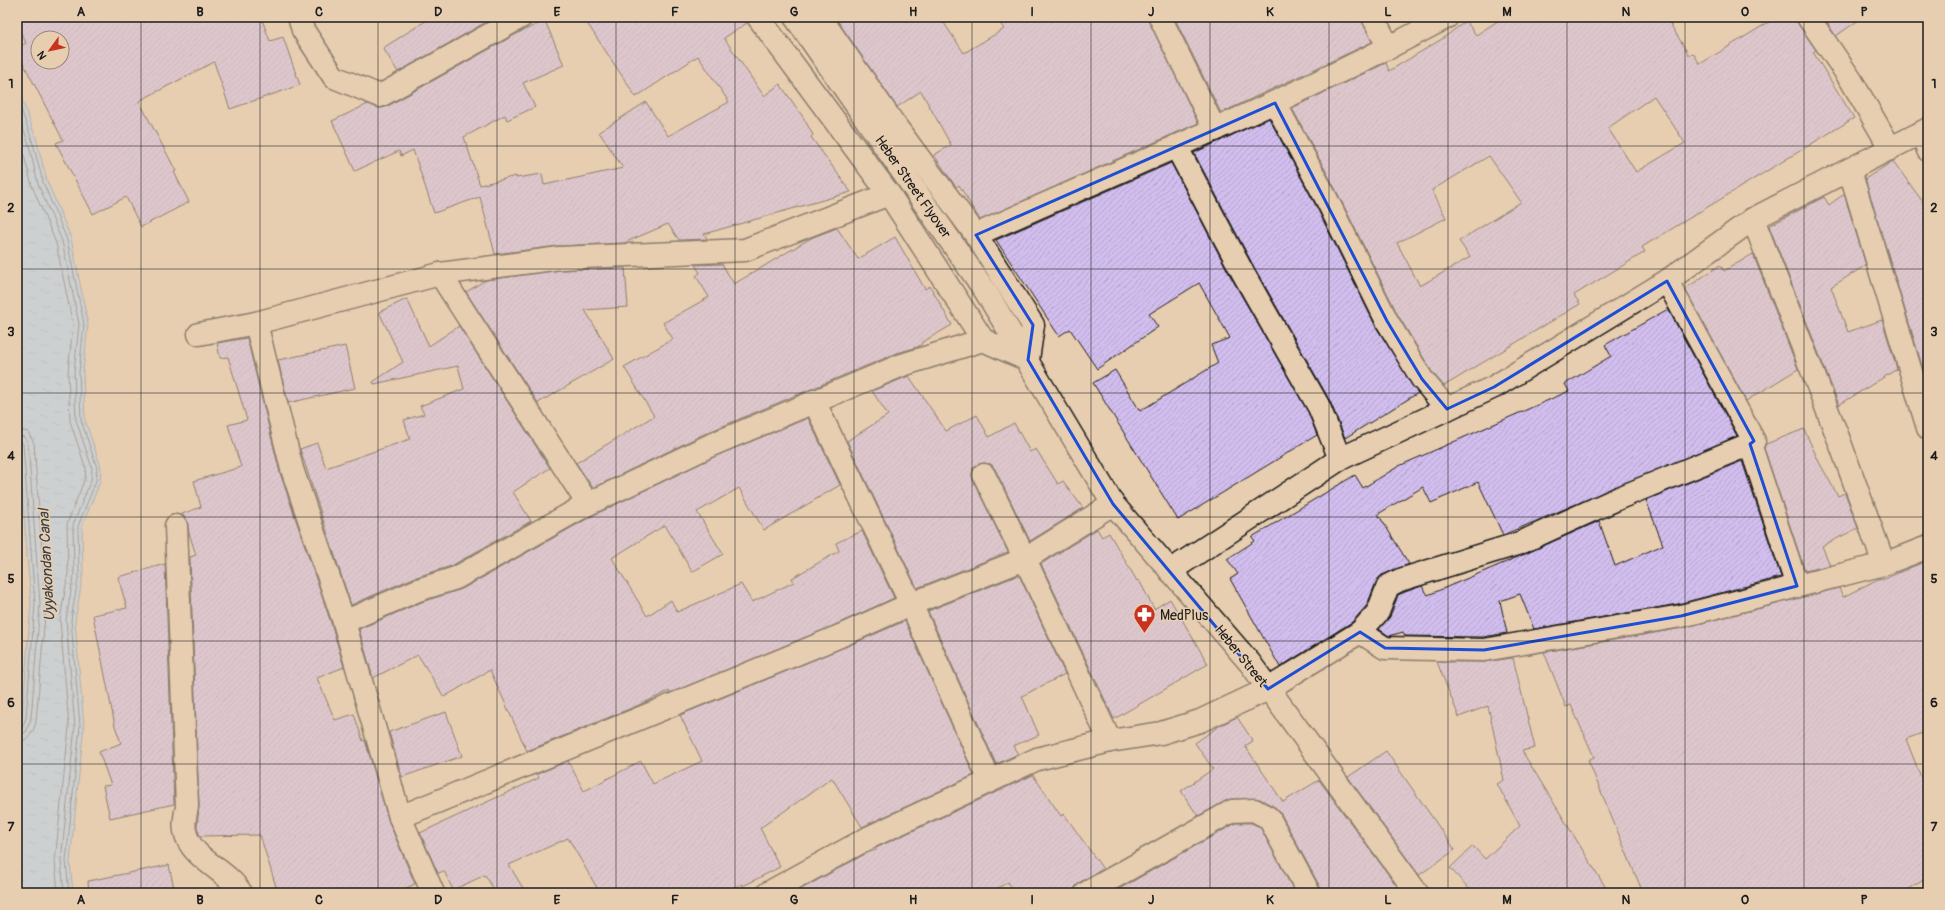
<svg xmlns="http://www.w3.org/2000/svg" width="1945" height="910" font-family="Pangolin,sans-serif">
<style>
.water{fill:url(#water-ripples);stroke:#74899f}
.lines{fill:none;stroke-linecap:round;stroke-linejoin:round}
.shore{stroke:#566573;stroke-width:1}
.building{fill:url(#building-hatch);stroke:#1c1c1c;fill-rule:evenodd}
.minor-casing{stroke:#1c1c1c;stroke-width:25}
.tertiary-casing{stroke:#1c1c1c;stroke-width:25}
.minor{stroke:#e8ceb0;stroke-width:22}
.tertiary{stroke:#e8ceb0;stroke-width:22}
.marked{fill:none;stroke:#1d4ed8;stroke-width:3;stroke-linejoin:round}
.grid{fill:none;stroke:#1c1c1c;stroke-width:1;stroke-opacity:0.55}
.labels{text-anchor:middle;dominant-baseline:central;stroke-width:3;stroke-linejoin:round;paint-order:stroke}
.street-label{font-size:14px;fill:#1c1c1c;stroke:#e8ceb0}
.poi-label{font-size:14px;fill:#1c1c1c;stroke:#e8ceb0;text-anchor:start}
.water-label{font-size:15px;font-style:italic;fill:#394048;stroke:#e8ceb0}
.neatline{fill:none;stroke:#1c1c1c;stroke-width:1.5}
.grid-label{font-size:13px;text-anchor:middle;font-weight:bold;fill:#1c1c1c}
</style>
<defs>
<pattern id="water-ripples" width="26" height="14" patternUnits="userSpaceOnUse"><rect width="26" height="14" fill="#aed2f6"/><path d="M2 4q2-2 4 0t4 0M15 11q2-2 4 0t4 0" fill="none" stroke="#95b4d2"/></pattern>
<pattern id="building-hatch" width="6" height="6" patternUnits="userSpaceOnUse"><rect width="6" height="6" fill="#d2beee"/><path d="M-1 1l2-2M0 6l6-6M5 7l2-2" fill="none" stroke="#b4a3cc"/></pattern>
</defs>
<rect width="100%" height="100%" fill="#e8ceb0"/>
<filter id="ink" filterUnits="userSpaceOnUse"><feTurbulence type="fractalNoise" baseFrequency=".025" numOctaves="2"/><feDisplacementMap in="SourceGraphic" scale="8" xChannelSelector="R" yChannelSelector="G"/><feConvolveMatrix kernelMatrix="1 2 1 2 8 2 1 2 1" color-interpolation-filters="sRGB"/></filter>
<g filter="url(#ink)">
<!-- water -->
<path class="water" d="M 17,86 L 36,138 L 47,181 L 71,238 L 88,324 L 83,372 L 85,420 L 101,467 L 100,482 L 82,526 L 83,574 L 75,621 L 84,726 L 70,862 L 73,893 L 17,893 L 17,732 L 22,718 L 31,604 L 17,429 Z"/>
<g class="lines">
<!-- shore -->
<g class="shore">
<path d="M 17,98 L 32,140 L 43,182 L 67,240 L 84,324 L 79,372 L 81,420 L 97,468 L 96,481 L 78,526 L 79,573 L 71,620 L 80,726 L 66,861 L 69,893"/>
<path d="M 17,112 L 28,141 L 38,184 L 62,241 L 79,324 L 74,372 L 76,420 L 92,468 L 91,480 L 73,525 L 74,573 L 66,620 L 75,727 L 61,861 L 64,893"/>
<path d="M 17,129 L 32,186 L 56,243 L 73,325 L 68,372 L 70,421 L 86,469 L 85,478 L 67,524 L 68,573 L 60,620 L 69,727 L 55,861 L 58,893"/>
<path d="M 17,429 L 28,432 L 34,443 L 46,604 L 36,722 C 33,732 30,741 17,742"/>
<path d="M 17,435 L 24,437 L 28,443 L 40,604 L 31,719 L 26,732 L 17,736"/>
<path d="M 17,440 L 21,441 L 23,444 L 35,604 L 26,718 L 22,728 L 17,731"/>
</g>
</g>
<!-- building -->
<g class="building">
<path d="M 17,17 L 261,17 L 270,41 L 283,37 L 300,85 L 230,109 L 214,62 L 139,101 L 176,171 L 174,172 L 189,202 L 141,227 L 126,197 L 93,214 L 56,143 L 63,140 L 17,51 L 17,48 L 26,43 L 17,25 ZM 38,38 L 62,38 L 62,62 L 38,62 Z"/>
<path d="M 432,17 L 485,17 L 488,21 L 398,72 L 383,48 Z"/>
<path d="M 583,17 L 746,17 L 747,23 L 724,38 L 764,96 L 780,84 L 803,117 L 813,135 L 811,137 L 851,192 L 704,234 L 708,239 L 679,240 L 668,224 L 624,243 L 558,246 L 495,254 L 480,197 L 434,213 L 413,150 L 401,156 L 399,151 L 355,171 L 332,121 L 368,104 L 380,108 L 386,107 L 520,32 L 545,21 L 564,65 L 523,83 L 535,107 L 507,120 L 505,115 L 464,137 L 480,185 L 516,176 L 516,178 L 542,174 L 544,185 L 623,168 L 599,132 L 646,102 L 668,136 L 729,102 L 698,56 L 636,97 Z"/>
<path d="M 835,17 L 940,17 L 964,53 L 1004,29 L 996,17 L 1148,17 L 1198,123 L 980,220 L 959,185 L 956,187 L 934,155 L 951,145 L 921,91 L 897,107 Z"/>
<path d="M 1174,17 L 1361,17 L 1372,42 L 1221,113 Z"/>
<path d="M 1504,17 L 1666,17 L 1689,55 L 1693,53 L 1700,64 L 1777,17 L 1796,17 L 1798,24 L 1816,50 L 1813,52 L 1854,118 L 1642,247 L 1645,252 L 1574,295 L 1580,304 L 1444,386 L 1432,372 L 1398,315 L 1337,192 L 1292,108 L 1386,63 L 1389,71 L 1442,39 L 1466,21 L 1476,35 ZM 1654,96 L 1685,143 L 1636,172 L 1608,128 ZM 1489,156 L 1521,202 L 1459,241 L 1470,257 L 1420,286 L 1397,243 L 1446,218 L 1432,190 Z"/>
<path d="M 1823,17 L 1863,17 L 1836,36 Z"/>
<path d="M 1269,118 L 1315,204 L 1376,327 L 1418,393 L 1345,438 L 1330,401 L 1254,267 L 1194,153 Z"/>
<path d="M 1893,161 L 1928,209 L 1928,372 L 1924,372 L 1865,179 Z"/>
<path d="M 1171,163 L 1232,279 L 1308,412 L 1317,435 L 1178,520 L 1093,383 L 1115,370 L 1140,411 L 1218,363 L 1211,345 L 1230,338 L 1199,283 L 1149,314 L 1158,327 L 1097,369 L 1070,329 L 1059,336 L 996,240 Z"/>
<path d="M 1844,194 L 1866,265 L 1831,287 L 1848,332 L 1882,320 L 1897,369 L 1839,405 L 1769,226 L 1824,197 L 1829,205 Z"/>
<path d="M 837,228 L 858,259 L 895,237 L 925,289 L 930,286 L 952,325 L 921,343 L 922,344 L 917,347 L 897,353 L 706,433 L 593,488 L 576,463 L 654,416 L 624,367 L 673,339 L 663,323 L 709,297 L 696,276 L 700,273 L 695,265 L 722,264 L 734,284 L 811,238 Z"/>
<path d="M 1753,254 L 1798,369 L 1746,401 L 1685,289 L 1720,265 L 1724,271 Z"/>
<path d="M 625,268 L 628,307 L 585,310 L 614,359 L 538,403 L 466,292 L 486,280 L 561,270 Z"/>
<path d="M 407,299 L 429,346 L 459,326 L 550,468 L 513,492 L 531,521 L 451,566 L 413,578 L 351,605 L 300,449 L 317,443 L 326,468 L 410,439 L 404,420 L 424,414 L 420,406 L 464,389 L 458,366 L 374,384 L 373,382 L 403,362 L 379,312 Z"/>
<path d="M 1668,309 L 1737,436 L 1503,535 L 1478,482 L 1431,503 L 1423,487 L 1378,514 L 1409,564 L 1382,575 L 1376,582 L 1367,605 L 1352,622 L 1280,667 L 1230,579 L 1238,574 L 1227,559 L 1255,541 L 1252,537 L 1355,475 L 1363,488 L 1399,466 L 1569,391 L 1565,384 L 1611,356 L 1605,345 Z"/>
<path d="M 247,338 L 280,473 L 332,626 L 344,667 L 317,678 L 335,720 L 354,714 L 363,741 L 365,740 L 389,822 L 415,884 L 395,893 L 278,893 L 260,835 L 200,836 L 197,828 L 199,806 L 190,557 L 196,555 L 189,533 L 187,520 L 182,514 L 201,507 L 194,481 L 241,467 L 228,425 L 247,420 L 228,357 L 220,358 L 217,343 Z"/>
<path d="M 345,346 L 355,388 L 288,403 L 278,360 Z"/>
<path d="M 909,376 L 946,431 L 977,415 L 989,437 L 1014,423 L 1030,452 L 1036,449 L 1058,484 L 1063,481 L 1083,508 L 1030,541 L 995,469 L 991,464 L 984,463 L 979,464 L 973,468 L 972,475 L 973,480 L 1008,552 L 917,588 L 847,441 L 888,415 L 872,391 Z"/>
<path d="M 808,418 L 840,485 L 764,530 L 739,488 L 697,512 L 723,554 L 692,572 L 665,525 L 612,558 L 647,616 L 671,600 L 677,612 L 741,584 L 752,602 L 794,582 L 792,578 L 839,551 L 836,543 L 862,531 L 894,598 L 835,625 L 670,693 L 669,691 L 641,704 L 527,751 L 490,670 L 444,697 L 418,655 L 373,678 L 359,629 L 422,602 L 462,589 L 594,515 L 716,456 Z"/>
<path d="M 1804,429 L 1819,462 L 1838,496 L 1845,493 L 1858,528 L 1822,546 L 1830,565 L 1805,571 L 1764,448 L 1766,444 Z"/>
<path d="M 1742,461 L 1781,577 L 1678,604 L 1534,629 L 1520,594 L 1500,601 L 1507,633 L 1483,637 L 1405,636 L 1403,632 L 1389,636 L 1379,629 L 1390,617 L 1398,595 L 1405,592 L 1422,586 L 1428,595 L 1525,554 L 1599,521 L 1615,566 L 1663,545 L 1646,500 Z"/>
<path d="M 1097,529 L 1102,537 L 1109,533 L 1137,581 L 1139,580 L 1154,609 L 1170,599 L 1208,664 L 1114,719 L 1041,564 Z"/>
<path d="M 1928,560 L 1928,731 L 1906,739 L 1928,795 L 1928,877 L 1903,893 L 1643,893 L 1588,760 L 1594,757 L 1571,705 L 1566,707 L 1544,652 L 1683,628 L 1839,588 L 1843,597 L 1878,579 L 1881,578 L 1882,580 Z"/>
<path d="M 165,564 L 174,804 L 110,818 L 103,786 L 111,785 L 99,752 L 121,743 L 115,726 L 93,615 L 127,608 L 118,577 Z"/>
<path d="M 1019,575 L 1065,674 L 1022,696 L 1039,735 L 1013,746 L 1018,754 L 996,764 L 928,611 Z"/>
<path d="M 905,621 L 974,775 L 862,827 L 832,778 L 760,828 L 780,867 L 743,886 L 742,884 L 722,893 L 600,893 L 568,838 L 509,865 L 526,893 L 496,893 L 485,875 L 453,890 L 444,871 L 438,873 L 420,833 L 539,778 L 537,774 L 568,761 L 584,791 L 641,761 L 653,784 L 702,761 L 680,715 L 845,647 Z"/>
<path d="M 1513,658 L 1535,748 L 1522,751 L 1609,893 L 1473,893 L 1450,868 L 1473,846 L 1485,859 L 1520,826 L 1497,784 L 1504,780 L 1488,706 L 1459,717 L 1437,662 L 1484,662 Z"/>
<path d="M 446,712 L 462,756 L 402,777 L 389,732 Z"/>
<path d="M 1237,717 L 1253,741 L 1245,746 L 1283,802 L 1319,780 L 1399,889 L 1393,893 L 1321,893 L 1320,887 L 1280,812 L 1275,807 L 1260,799 L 1231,799 L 1198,816 L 1181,791 L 1213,769 L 1195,743 L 1219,726 Z"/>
<path d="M 1386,751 L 1455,850 L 1419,875 L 1348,777 Z"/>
<path d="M 1033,775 L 1061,816 L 1064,814 L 1103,869 L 1080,882 L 1075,887 L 1074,893 L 1015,893 L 1008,882 L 990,893 L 794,893 L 867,853 L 876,850 L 876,848 Z"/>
<path d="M 1236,823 L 1251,823 L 1260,827 L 1295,893 L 1112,893 Z"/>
<path d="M 169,865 L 175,893 L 89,893 L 88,881 Z"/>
</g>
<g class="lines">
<defs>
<g id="minor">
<path d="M 299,17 L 303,30 L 334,77 L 380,96 L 521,17"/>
<path d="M 758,17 L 889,194 L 983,340 L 1028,360 L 1033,325 L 976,235 L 894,124 L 820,17"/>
<path d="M 1160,17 L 1215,130"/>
<path d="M 1373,17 L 1389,48"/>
<path d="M 1808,17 L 1851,80 L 1891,149"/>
<path d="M 1275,103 L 1326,198 L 1387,321 L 1422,379 L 1447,409"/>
<path d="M 1922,133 L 1928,150"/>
<path d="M 1176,146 L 1243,273 L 1319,407 L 1340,459"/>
<path d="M 1850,171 L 1928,428"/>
<path d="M 1753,219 L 1839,440 L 1884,564"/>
<path d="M 976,235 C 1134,164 1294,99 1447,17"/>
<path d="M 440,274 L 588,504"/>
<path d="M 1667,281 L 1754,441 L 1750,444 L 1797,586"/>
<path d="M 256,323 L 292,469 L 344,622 L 400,817 L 433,893"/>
<path d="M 199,334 L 256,323 L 440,274 L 560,258 L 745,250 L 889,194"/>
<path d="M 814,401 L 911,604 L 990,781"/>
<path d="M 984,475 L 1025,559 L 1110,741"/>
<path d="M 176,526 L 187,806 C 186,813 183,824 185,831 C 191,860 226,868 241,893"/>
<path d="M 344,622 L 418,590 L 456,578 L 588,504 L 711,445 L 902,365 L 983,340"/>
<path d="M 1360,632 L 1378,612 L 1388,586 L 1400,580 L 1520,543 L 1619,498 L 1750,444"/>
<path d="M 400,817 L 840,636 L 911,604 L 1025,559 L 1113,504"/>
<path d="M 768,893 L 870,837 L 1037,759 L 1110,741 L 1161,733 L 1200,721 L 1268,689 L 1360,632 L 1385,648 L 1484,650 L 1681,616 L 1884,564 L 1928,547"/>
<path d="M 1086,893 L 1232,811 L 1254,810 L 1269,818 L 1309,893"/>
</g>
<g id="tertiary">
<path d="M 795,17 L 986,292 L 1113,504 L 1250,663 L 1417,893"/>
<path d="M 1170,571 L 1340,459 L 1494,387 L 1667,281 L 1753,219 L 1928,129"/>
</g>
</defs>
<!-- minor casing -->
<use href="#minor" class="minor-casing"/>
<!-- tertiary casing -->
<use href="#tertiary" class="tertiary-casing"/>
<!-- minor -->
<use href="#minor" class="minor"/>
<!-- tertiary -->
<use href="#tertiary" class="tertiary"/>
</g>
</g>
<!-- marked area -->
<path d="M0 0H1945V910H0ZM 1275,103 L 1387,321 L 1422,379 L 1447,409 L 1494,387 L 1667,281 L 1754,441 L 1750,444 L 1797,586 L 1681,616 L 1484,650 L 1385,648 L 1360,632 L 1268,689 L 1113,504 L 1028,360 L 1033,325 L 976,235 Z" fill="#e8ceb0" fill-opacity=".55" fill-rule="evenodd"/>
<path class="marked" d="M 1275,103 L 1387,321 L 1422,379 L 1447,409 L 1494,387 L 1667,281 L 1754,441 L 1750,444 L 1797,586 L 1681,616 L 1484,650 L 1385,648 L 1360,632 L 1268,689 L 1113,504 L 1028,360 L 1033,325 L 976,235 Z"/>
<!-- grid -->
<path class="grid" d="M 141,17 L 141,893M 260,17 L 260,893M 378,17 L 378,893M 497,17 L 497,893M 616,17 L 616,893M 735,17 L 735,893M 854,17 L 854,893M 972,17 L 972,893M 1091,17 L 1091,893M 1210,17 L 1210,893M 1329,17 L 1329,893M 1448,17 L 1448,893M 1567,17 L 1567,893M 1685,17 L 1685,893M 1804,17 L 1804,893M 17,146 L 1928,146M 17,269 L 1928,269M 17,393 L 1928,393M 17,517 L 1928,517M 17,641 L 1928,641M 17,764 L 1928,764"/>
<!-- icons -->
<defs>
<symbol id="pharmacy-pin" viewBox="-11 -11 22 30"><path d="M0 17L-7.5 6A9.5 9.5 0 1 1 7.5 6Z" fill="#c8321e" stroke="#e8ceb0"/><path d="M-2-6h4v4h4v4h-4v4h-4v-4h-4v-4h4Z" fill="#fff"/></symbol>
</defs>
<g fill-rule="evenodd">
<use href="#pharmacy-pin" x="1132" y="602" width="25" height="34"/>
</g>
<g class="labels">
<!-- street labels -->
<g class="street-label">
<text transform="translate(913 187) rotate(55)">Heber Street Flyover</text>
<text transform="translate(1241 656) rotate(51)">Heber Street</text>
</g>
<!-- poi labels -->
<g class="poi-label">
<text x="1160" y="615">MedPlus</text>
</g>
<!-- water labels -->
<g class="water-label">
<text transform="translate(47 565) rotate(-93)">Uyyakondan Canal</text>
</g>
</g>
<!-- margin -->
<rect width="1945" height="910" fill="none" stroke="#e8ceb0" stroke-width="44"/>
<!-- north arrow -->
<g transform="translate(50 50) rotate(237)"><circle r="19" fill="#e8ceb0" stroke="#968775"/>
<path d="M0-3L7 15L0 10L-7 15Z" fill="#c8321e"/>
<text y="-6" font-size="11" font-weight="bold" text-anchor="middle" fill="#1c1c1c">N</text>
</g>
<rect x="22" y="22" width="1901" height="866" class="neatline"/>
<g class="grid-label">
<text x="81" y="16">A</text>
<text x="200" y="16">B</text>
<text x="319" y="16">C</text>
<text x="438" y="16">D</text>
<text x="557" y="16">E</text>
<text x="675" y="16">F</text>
<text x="794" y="16">G</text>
<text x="913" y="16">H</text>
<text x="1032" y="16">I</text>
<text x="1151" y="16">J</text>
<text x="1270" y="16">K</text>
<text x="1388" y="16">L</text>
<text x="1507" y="16">M</text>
<text x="1626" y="16">N</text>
<text x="1745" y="16">O</text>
<text x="1864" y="16">P</text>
<text x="11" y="88">1</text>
<text x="1934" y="88">1</text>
<text x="11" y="212">2</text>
<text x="1934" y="212">2</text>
<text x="11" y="336">3</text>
<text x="1934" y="336">3</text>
<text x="11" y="460">4</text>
<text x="1934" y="460">4</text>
<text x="11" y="583">5</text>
<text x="1934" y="583">5</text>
<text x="11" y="707">6</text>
<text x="1934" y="707">6</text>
<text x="11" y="831">7</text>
<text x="1934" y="831">7</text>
<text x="81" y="904">A</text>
<text x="200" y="904">B</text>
<text x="319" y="904">C</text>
<text x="438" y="904">D</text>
<text x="557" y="904">E</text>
<text x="675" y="904">F</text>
<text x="794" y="904">G</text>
<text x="913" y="904">H</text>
<text x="1032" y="904">I</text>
<text x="1151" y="904">J</text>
<text x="1270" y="904">K</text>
<text x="1388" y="904">L</text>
<text x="1507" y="904">M</text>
<text x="1626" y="904">N</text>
<text x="1745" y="904">O</text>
<text x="1864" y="904">P</text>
</g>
</svg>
